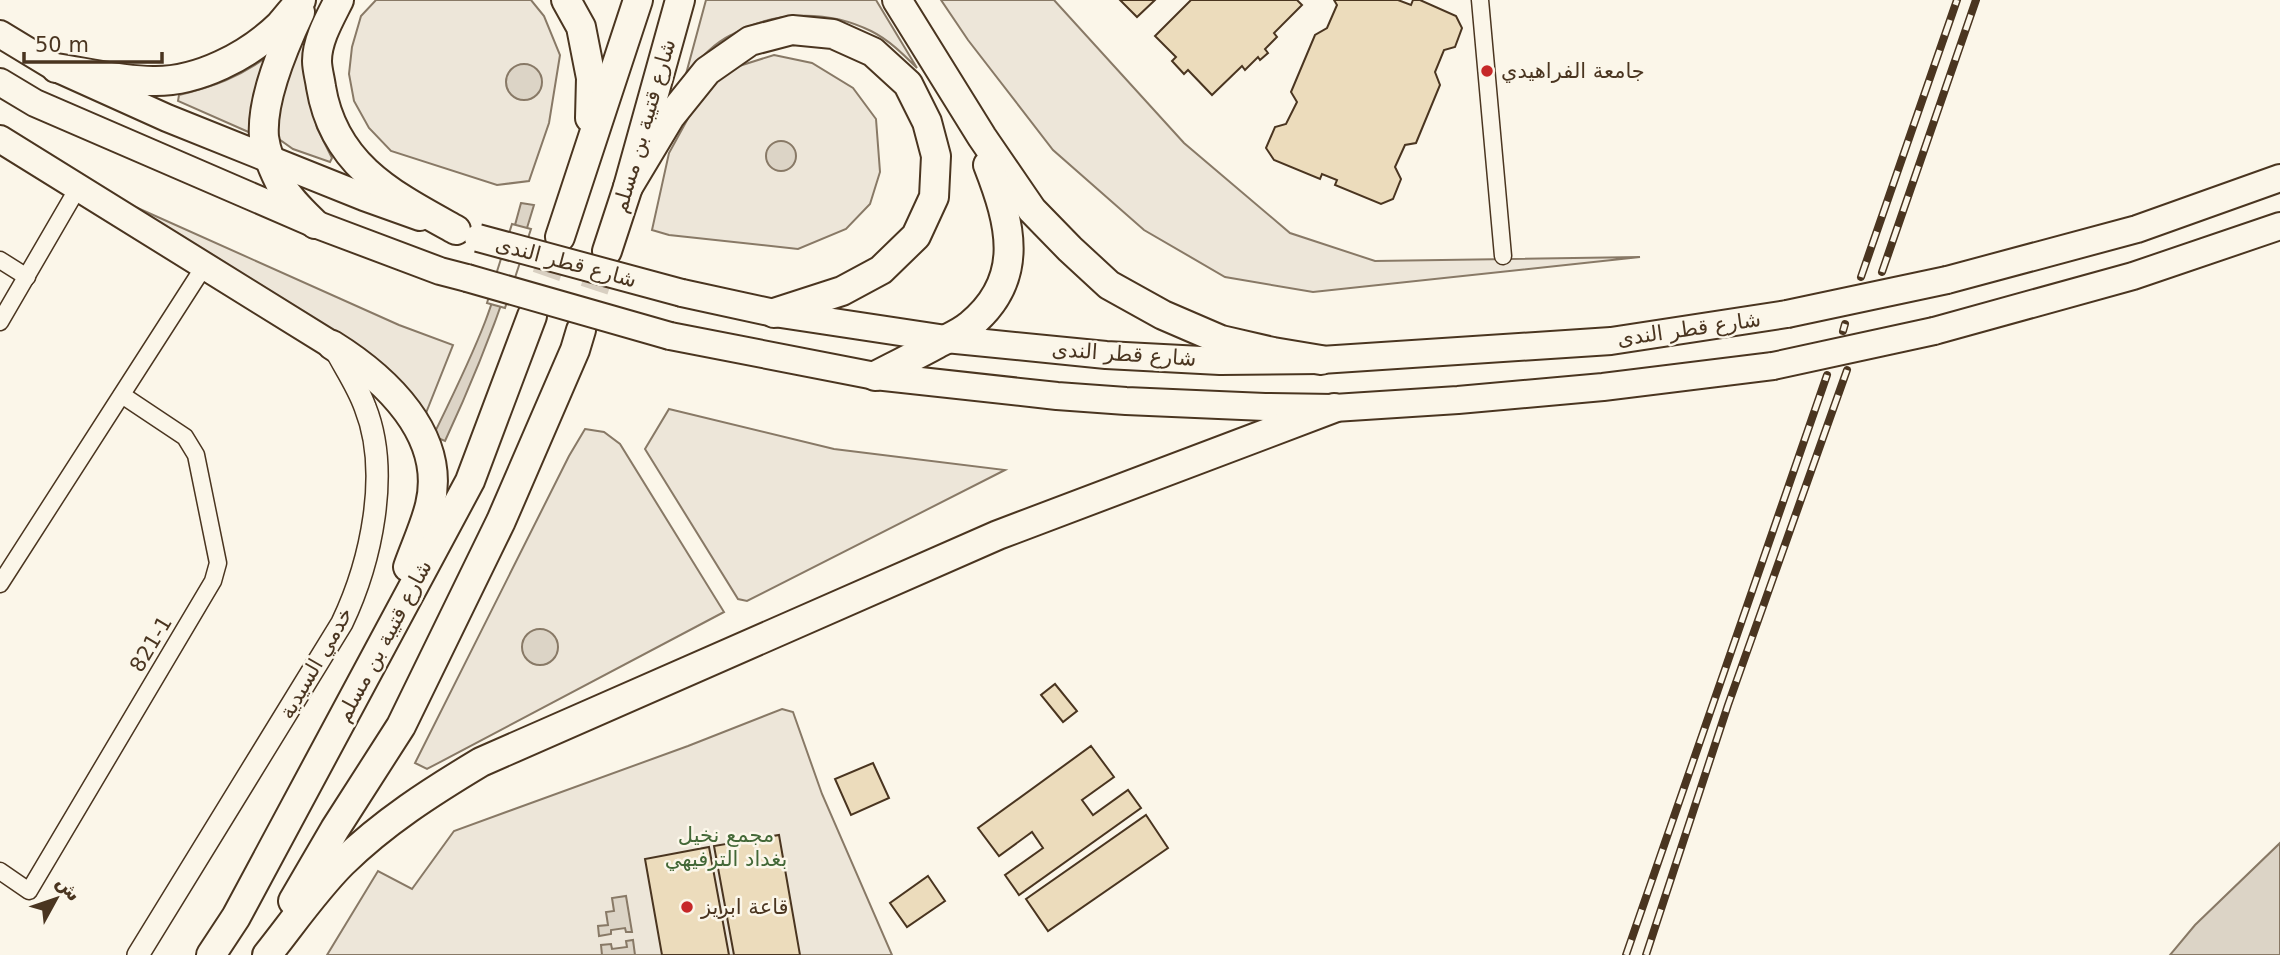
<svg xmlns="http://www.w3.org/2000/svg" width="2280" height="955" font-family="'DejaVu Sans',Cairo,sans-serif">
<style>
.green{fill:#ede6d9;stroke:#887966;stroke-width:2}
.water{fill:#dcd4c6;stroke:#887966;stroke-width:2}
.pier{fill:#fbf6e9;stroke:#887966;stroke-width:2}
.building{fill:#ecdcbc;stroke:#4a3520;stroke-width:2}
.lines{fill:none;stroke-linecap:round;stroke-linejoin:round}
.trunk-tunnel{stroke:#d8cfc1;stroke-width:28;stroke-dasharray:28 14;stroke-linecap:butt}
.minor-casing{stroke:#4a3520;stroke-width:19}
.tertiary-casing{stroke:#4a3520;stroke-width:24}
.primary-casing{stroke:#4a3520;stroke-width:30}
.trunk-casing{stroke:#4a3520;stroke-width:32}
.minor{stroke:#fbf6e9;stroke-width:16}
.tertiary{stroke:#fbf6e9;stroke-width:21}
.primary{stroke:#fbf6e9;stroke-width:26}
.trunk{stroke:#fbf6e9;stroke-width:28}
.rail-casing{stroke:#4a3520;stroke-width:8}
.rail{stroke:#fbf6e9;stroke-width:5;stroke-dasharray:16;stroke-linecap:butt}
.primary-bridge-casing{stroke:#4a3520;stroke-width:30;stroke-linecap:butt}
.primary-bridge{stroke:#fbf6e9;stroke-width:26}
.poi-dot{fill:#c62828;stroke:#fbf6e9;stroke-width:2.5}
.labels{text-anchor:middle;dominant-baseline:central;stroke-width:5;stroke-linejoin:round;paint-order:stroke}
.poi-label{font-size:21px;fill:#4a3520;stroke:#fbf6e9;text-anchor:start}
.street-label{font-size:21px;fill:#4a3520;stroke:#fbf6e9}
.park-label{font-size:21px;fill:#436837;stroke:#fbf6e9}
</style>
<rect width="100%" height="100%" fill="#fbf6e9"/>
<!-- green -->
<g class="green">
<path d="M 376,0 L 531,0 L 544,16 L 560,55 L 549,123 L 529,181 L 497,185 L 391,151 L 369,128 L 354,101 L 349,74 L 352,47 L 361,16 Z"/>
<path d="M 706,0 L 876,0 L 917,68 C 903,54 889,40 871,31 C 827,9 773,11 731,35 C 713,44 700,59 686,74 Z"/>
<path d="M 941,0 L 1054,0 L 1184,143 L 1290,233 L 1375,261 L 1640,257 L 1313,292 L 1225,277 L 1144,230 L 1053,150 L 968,40 Z"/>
<path d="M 312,26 L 311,102 L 317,128 L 332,158 L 330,162 L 293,149 L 276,137 C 279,91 288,69 306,27 Z"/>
<path d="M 774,55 L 812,63 L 853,88 L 876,119 L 880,172 L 870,204 L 846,229 L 798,249 L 669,235 L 652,230 L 669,153 L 697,102 L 716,81 L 736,67 Z"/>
<path d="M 268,56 L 253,134 L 178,101 L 179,95 C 213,87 240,77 268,56 Z"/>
<path d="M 122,201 L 399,325 L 453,345 L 422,423 Z"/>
<path d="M 669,409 L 834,449 L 1005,470 L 747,601 L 738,599 L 645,449 Z"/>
<path d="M 585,429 L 604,432 L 620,444 L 724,612 L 427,769 L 415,763 L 569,456 Z"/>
<path d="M 782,709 L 793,712 L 822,794 L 892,955 L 327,955 L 378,871 L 412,889 L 454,831 L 688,746 Z"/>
</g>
<!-- water -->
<g class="water">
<circle cx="524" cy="82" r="18"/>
<circle cx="781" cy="156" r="15"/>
<path d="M 521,203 L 534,205 C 510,286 481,364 445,441 L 433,436 C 451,399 470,361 485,322 C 500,283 510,243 521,203 Z"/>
<circle cx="540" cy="647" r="18"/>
<path d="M 2280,843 L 2280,955 L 2170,955 L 2195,925 Z"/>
<path d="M 626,896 L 632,932 L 626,932 L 625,928 L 611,930 L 611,934 L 599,936 L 598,926 L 608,925 L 606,912 L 614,911 L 612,898 Z"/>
<path d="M 633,940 L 635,955 L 602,955 L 601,945 L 611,944 L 612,949 L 627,947 L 626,941 Z"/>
</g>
<!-- pier -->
<path class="pier" d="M 512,224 L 531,229 L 505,308 L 487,303 Z"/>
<!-- building -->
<g class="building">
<path d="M 1120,0 L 1155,0 L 1137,17 Z"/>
<path d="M 1191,0 L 1297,0 L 1302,5 L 1274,33 L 1277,37 L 1265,49 L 1268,53 L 1260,60 L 1258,57 L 1245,70 L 1242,66 L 1212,95 L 1188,70 L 1184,74 L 1172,61 L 1176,57 L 1155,36 Z"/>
<path d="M 1334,0 L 1398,0 L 1411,5 L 1413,0 L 1420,0 L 1456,16 L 1462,28 L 1455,47 L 1444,50 L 1435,72 L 1440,85 L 1416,143 L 1405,145 L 1395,167 L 1401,179 L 1393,199 L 1381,204 L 1335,185 L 1337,180 L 1322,174 L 1320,179 L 1274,160 L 1266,148 L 1275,127 L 1286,124 L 1297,102 L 1291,92 L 1315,35 L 1327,28 L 1337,5 Z"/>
<path d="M 1055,684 L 1077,711 L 1063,722 L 1041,695 Z"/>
<path d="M 1091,746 L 1114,777 L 1082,800 L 1093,815 L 1128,790 L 1141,808 L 1019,895 L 1005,875 L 1043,848 L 1032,832 L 999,856 L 978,828 Z"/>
<path d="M 873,763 L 889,798 L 851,815 L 835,779 Z"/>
<path d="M 1146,815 L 1168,848 L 1048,931 L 1026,899 Z"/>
<path d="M 779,835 L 800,955 L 734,955 L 714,846 Z"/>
<path d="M 709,847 L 729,955 L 662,955 L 645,859 Z"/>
<path d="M 928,876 L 945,901 L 907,927 L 890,903 Z"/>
</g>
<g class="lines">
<!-- trunk-tunnel -->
<g class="trunk-tunnel">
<path d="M 532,316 L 560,237"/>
<path d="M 581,330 L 607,251"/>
</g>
<defs>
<g id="minor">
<path d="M 1480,0 L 1503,256"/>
<path d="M 0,260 L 27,277"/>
<path d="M 0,322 L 79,186"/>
<path d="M 0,584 L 205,265"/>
<path d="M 0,871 L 29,891 L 213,581 L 218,563 L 196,455 L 185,437 L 122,395"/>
</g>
<path id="tertiary" d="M 138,955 L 342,623 C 371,562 391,472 365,407 C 358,387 345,368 335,349"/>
<g id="primary">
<path d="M 0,34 L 56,68 L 167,118 L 364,197 L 420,217"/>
<path d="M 0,82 L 35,103 L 315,224 L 440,271 L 467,278"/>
<path d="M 0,139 L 332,345"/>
<path d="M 1947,280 L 2137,229 L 2280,178"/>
<path d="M 682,293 L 774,313 L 946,339 L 1106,355 L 1220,361 L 1321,360 L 1611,341 L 1787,314"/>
<path d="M 1934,331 L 2133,276 L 2280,226"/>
<path d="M 670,336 L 875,376 L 1057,396 L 1126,401 L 1265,407 L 1334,408 L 1458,400 L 1603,387 L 1773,366"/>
</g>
<g id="trunk">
<path d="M 339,0 C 330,18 317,40 317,61 C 317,69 320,79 321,87 C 334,166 393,195 456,230"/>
<path d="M 566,0 L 581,27 L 591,78 L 590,118"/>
<path d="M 897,0 L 982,137 L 1032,210 L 1070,249 L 1109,285 L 1163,315 L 1221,340 L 1273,352 L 1321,360"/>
<path d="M 300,12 C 284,46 261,99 264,137 C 266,152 273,169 280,183 C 289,199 302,211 315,224"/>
<path d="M 56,68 C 88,73 121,81 153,81 C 198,82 248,56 280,25 C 287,17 294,8 301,0"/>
<path d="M 628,187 L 670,117 L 707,71 L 750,41 L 792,30 L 833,34 L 873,52 L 908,84 L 927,122 L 936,156 L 934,197 L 916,236 L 881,270 L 842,291 L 774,313"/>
<path d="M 560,237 L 638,0"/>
<path d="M 607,251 L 628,187 L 680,0"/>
<path d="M 332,345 C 385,378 447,435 430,505 C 425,526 415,547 408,567"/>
<path d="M 875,376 C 896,365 917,355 937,344 C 948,338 961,333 970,325 C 1026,279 1011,224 988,165"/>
<path d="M 293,901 L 335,829 L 401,726 L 501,521 L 575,350 L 581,330"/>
<path d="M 211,955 L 236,917 L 470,481 L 532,316"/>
<path d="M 267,955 C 291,925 315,890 342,863 C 384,822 431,792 481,762 L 998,535 L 1334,408"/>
</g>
</defs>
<!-- minor casing -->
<use href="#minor" class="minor-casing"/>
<!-- tertiary casing -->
<use href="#tertiary" class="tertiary-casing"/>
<!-- primary casing -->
<use href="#primary" class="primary-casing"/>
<!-- trunk casing -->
<use href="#trunk" class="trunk-casing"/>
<!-- minor -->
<use href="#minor" class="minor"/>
<!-- tertiary -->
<use href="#tertiary" class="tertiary"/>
<!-- primary -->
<use href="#primary" class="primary"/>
<!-- trunk -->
<use href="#trunk" class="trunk"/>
<defs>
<g id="rail">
<path d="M 1882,272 L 1976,0"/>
<path d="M 1861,277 L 1957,0"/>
<path d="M 1843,331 L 1845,324"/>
<path d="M 1626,955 L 1827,375"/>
<path d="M 1646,955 L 1728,705 L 1847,370"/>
</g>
</defs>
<!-- rail casing -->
<use href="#rail" class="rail-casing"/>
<!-- rail -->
<use href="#rail" class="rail"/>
<defs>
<g id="primary-bridge">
<path d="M 478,238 L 682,293"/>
<path d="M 467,278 L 670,336"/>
<path d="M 1787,314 L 1947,280"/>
<path d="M 1773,366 L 1934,331"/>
</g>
</defs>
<!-- primary-bridge casing -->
<use href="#primary-bridge" class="primary-bridge-casing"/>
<!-- primary-bridge -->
<use href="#primary-bridge" class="primary-bridge"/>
</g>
<!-- markers -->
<g class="poi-dot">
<circle cx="1487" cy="71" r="7"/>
<circle cx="687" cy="907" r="7"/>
</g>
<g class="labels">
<!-- poi labels -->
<g class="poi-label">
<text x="1501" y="71">جامعة الفراهيدي</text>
<text x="701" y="907">قاعة ابريز</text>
</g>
<!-- street labels -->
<g class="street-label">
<text transform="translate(644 126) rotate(-74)">شارع قتيبة بن مسلم</text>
<text transform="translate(566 262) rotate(15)">شارع قطر الندى</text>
<text transform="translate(1689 329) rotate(-8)">شارع قطر الندى</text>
<text transform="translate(1124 354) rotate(4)">شارع قطر الندى</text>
<text transform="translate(384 641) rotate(-62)">شارع قتيبة بن مسلم</text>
<text transform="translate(151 644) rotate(-59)">821-1</text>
<text transform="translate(316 663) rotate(-60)">خدمي السيدية</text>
</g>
<!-- park labels -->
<g class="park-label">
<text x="726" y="835">مجمع نخيل<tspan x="726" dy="24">بغداد الترفيهي</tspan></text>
</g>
</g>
<!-- north arrow -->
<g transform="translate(56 899) rotate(50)" stroke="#fbf6e9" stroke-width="5" paint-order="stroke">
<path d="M0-5L12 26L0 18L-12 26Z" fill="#4a3520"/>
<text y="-10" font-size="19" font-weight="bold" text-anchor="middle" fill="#4a3520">ش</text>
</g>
<!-- scale -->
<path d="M24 52v10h138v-10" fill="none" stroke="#4a3520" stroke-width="3.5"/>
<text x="35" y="52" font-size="21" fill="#4a3520" stroke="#fbf6e9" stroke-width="5" paint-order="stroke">50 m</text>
</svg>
